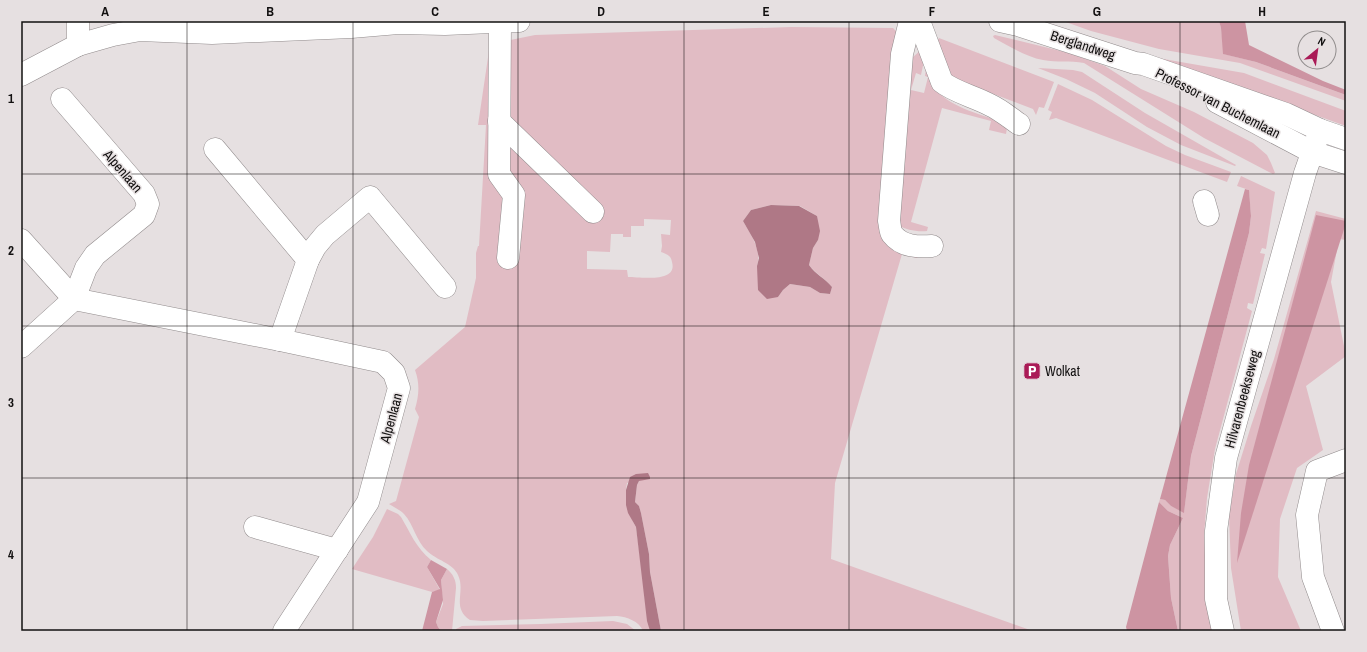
<svg xmlns="http://www.w3.org/2000/svg" width="1367" height="652" font-family="'Archivo Narrow',sans-serif">
<style>
.green{fill:#e1bcc4;fill-rule:evenodd}
.forest{fill:#cd94a2}
.water{fill:#af7886}
.lines{fill:none;stroke-linecap:round;stroke-linejoin:round}
.minor-casing{stroke:#918b8c;stroke-width:23}
.minor{stroke:#fff;stroke-width:22}
.grid{fill:none;stroke:#121010;stroke-width:1;stroke-opacity:0.55}
.labels{text-anchor:middle;dominant-baseline:central;stroke-width:3;stroke-linejoin:round;paint-order:stroke}
.street-label{font-size:14px;fill:#121010;stroke:#e6e0e1}
.poi-label{font-size:14px;fill:#121010;stroke:#e6e0e1;text-anchor:start}
.neatline{fill:none;stroke:#121010;stroke-width:1.5}
.grid-label{font-size:13px;text-anchor:middle;font-weight:bold;fill:#121010}
</style>
<rect width="100%" height="100%" fill="#e6e0e1"/>
<!-- green -->
<g class="green">
<path d="M 1063,21 L 1219,21 L 1221,28 L 1224,54 L 1256,62 L 1346,95 L 1346,101 L 1240,63 L 1159,49 L 1091,31 Z"/>
<path d="M 791,27 L 893,28 L 896,31 L 882,235 L 919,255 L 917,258 L 902,254 L 835,483 L 831,559 L 1033,631 L 661,631 L 650,572 L 649,554 L 641,513 L 639,506 L 635,502 L 637,485 L 639,481 L 650,477 L 627,483 C 624,498 628,514 636,527 L 644,587 L 645,601 L 650,631 L 643,631 C 639,621 627,617 617,616 L 483,621 L 470,620 C 451,607 466,592 458,575 C 453,563 436,560 427,551 C 416,541 414,525 404,514 C 400,510 394,507 389,504 L 396,501 L 419,417 L 415,409 C 419,395 420,384 415,370 L 465,327 L 476,278 L 476,253 L 478,246 L 479,246 L 486,125 L 478,125 L 490,44 L 535,35 ZM 771,205 L 800,206 L 817,216 L 818,240 L 813,248 L 809,265 C 817,275 825,278 832,287 L 830,294 L 820,293 L 810,287 L 790,284 L 783,290 L 778,297 L 757,266 C 762,250 751,235 743,221 L 751,210 ZM 644,219 L 671,220 L 670,235 L 661,234 L 662,246 L 661,252 C 666,254 671,255 672,262 C 678,283 640,277 628,277 L 627,270 L 587,269 L 587,251 L 610,252 L 611,234 L 623,234 L 623,237 L 631,237 L 631,226 L 644,226 Z"/>
<path d="M 995,35 L 1069,53 L 1105,66 L 1141,89 L 1194,112 L 1253,143 L 1267,155 L 1271,163 L 1275,173 L 1273,174 L 1267,171 L 1204,138 L 1084,63 C 1070,60 1057,63 1043,60 C 1026,57 1009,46 994,38 L 993,36 Z"/>
<path d="M 939,38 L 1054,82 L 1044,108 L 1039,107 L 1036,115 L 1033,109 L 948,77 L 937,41 Z"/>
<path d="M 922,49 L 925,56 L 921,75 L 916,73 L 911,90 L 924,93 L 928,77 L 925,76 L 927,62 C 930,71 932,83 938,91 C 949,107 986,116 1005,123 L 1007,128 L 1006,134 L 989,130 L 991,121 L 942,108 L 911,222 L 928,227 L 927,231 C 917,232 906,230 898,225 L 912,58 Z"/>
<path d="M 1152,57 L 1244,73 L 1346,111 L 1346,126 Z"/>
<path d="M 1038,68 L 1073,70 L 1082,72 L 1145,113 L 1236,165 L 1235,166 L 1181,145 L 1147,127 L 1095,93 L 1066,79 Z"/>
<path d="M 1058,84 L 1092,100 L 1166,146 L 1185,155 L 1231,172 L 1227,182 L 1056,118 L 1049,120 L 1052,112 L 1048,110 Z"/>
<path d="M 1241,176 L 1275,192 L 1266,249 L 1262,248 L 1260,253 L 1265,254 L 1253,304 L 1248,303 L 1247,308 L 1252,311 L 1215,449 L 1207,498 L 1204,536 L 1205,556 L 1218,631 L 1178,631 L 1171,598 L 1168,556 L 1170,545 L 1183,518 L 1168,511 L 1159,502 L 1160,499 L 1165,500 L 1171,506 L 1184,512 L 1191,456 L 1249,233 L 1251,216 L 1249,192 L 1249,190 L 1237,186 Z"/>
<path d="M 1316,211 L 1346,219 L 1346,240 L 1339,239 L 1331,282 L 1346,356 L 1306,386 L 1323,450 L 1297,468 L 1280,519 L 1278,577 L 1301,631 L 1241,631 L 1231,568 L 1229,515 L 1236,474 L 1251,426 L 1274,359 Z"/>
<path d="M 387,509 L 398,514 L 401,517 C 410,532 416,548 431,560 L 427,567 L 440,590 L 432,592 L 352,569 L 373,537 Z"/>
<path d="M 447,569 C 453,574 456,580 456,588 L 452,631 L 441,631 L 438,627 L 436,622 L 443,604 L 441,580 Z"/>
<path d="M 613,621 L 627,624 L 636,631 L 456,631 L 456,629 L 462,626 L 541,624 Z"/>
</g>
<!-- forest -->
<g class="forest">
<path d="M 1219,21 L 1245,21 L 1249,45 L 1323,81 L 1346,90 L 1346,95 L 1256,62 L 1223,54 L 1221,28 Z"/>
<path d="M 1245,189 L 1249,190 L 1251,216 L 1249,233 L 1191,456 L 1184,513 L 1171,506 L 1165,500 L 1160,499 Z"/>
<path d="M 1316,215 L 1346,221 L 1346,223 L 1237,563 L 1241,513 L 1249,465 Z"/>
<path d="M 1159,502 L 1168,511 L 1183,518 L 1170,545 L 1168,556 L 1171,598 L 1178,631 L 1127,631 L 1126,627 Z"/>
<path d="M 431,560 L 447,569 L 441,580 L 443,600 L 436,622 L 438,627 L 441,631 L 422,631 L 432,592 L 440,589 L 427,567 Z"/>
</g>
<!-- water -->
<g class="water">
<path d="M 771,205 L 799,206 L 817,216 L 820,231 L 818,240 L 813,248 L 809,265 C 816,275 825,278 832,287 L 830,294 L 820,293 L 810,287 L 790,284 L 783,290 L 778,297 L 767,299 L 758,290 L 757,266 L 759,258 L 755,242 L 743,221 L 751,210 Z"/>
<path d="M 648,473 L 650,477 L 650,479 L 639,481 L 637,485 L 635,502 L 639,506 L 641,513 L 649,554 L 650,572 L 661,631 L 650,631 L 647,621 L 636,527 L 628,513 L 626,505 L 626,490 L 630,477 L 636,474 Z"/>
</g>
<g class="lines">
<defs>
<g id="minor">
<path d="M 78,21 L 78,45"/>
<path d="M 910,21 L 902,54 L 889,221 C 890,225 890,231 892,234 C 902,247 918,247 932,246"/>
<path d="M 919,21 L 942,82 C 954,92 976,97 990,105 C 1001,110 1010,118 1019,124"/>
<path d="M 1000,21 L 1018,25 L 1135,63 L 1143,64 L 1286,114 L 1320,130 L 1346,139"/>
<path d="M 500,22 L 499,174 L 514,195 L 508,258"/>
<path d="M 21,75 L 78,45 L 113,35 L 140,30 L 212,33 L 351,27 L 398,23 L 445,24 L 519,21"/>
<path d="M 1217,102 L 1312,152 L 1346,163"/>
<path d="M 499,121 L 593,212"/>
<path d="M 215,149 L 308,260"/>
<path d="M 1204,201 L 1208,215"/>
<path d="M 21,240 L 74,299 L 280,340 L 383,362 L 394,373 L 399,388 L 368,502 L 284,631"/>
<path d="M 280,340 L 308,260 L 315,247 L 325,235 L 370,197 L 445,287"/>
<path d="M 21,347 L 74,299 L 86,268 L 95,255 L 144,215 L 148,204 L 144,194 L 62,99"/>
<path d="M 255,527 L 337,550"/>
<path d="M 1223,631 L 1216,599 L 1216,531 L 1226,458 L 1305,173 L 1320,130"/>
<path d="M 1333,631 L 1313,577 L 1307,515 L 1317,471 L 1346,460"/>
</g>
</defs>
<!-- minor casing -->
<use href="#minor" class="minor-casing"/>
<!-- minor -->
<use href="#minor" class="minor"/>
</g>
<!-- grid -->
<path class="grid" d="M 187,21 L 187,631M 353,21 L 353,631M 518,21 L 518,631M 684,21 L 684,631M 849,21 L 849,631M 1014,21 L 1014,631M 1180,21 L 1180,631M 21,174 L 1346,174M 21,326 L 1346,326M 21,478 L 1346,478"/>
<!-- icons -->
<defs>
<symbol id="parking-square" viewBox="-11 -11 22 22"><rect x="-9" y="-9" width="18" height="18" rx="4" fill="#aa1b57" stroke="#e6e0e1"/><path d="M-3.5-5.5H1a3.5 3.5 0 0 1 0 7H-1V5.5H-3.5ZM-1-3.4V-.6H.8a1.4 1.4 0 0 0 0-2.8Z" fill="#fff"/></symbol>
</defs>
<g fill-rule="evenodd">
<use href="#parking-square" x="1022" y="361" width="20" height="20"/>
</g>
<g class="labels">
<!-- street labels -->
<g class="street-label">
<text transform="translate(1083 45) rotate(18)">Berglandweg</text>
<text transform="translate(1218 103) rotate(27)">Professor van Buchemlaan</text>
<text transform="translate(123 171) rotate(49)">Alpenlaan</text>
<text transform="translate(1242 399) rotate(-75)">Hilvarenbeekseweg</text>
<text transform="translate(391 418) rotate(-75)">Alpenlaan</text>
</g>
<!-- poi labels -->
<g class="poi-label">
<text x="1045" y="371">Wolkat</text>
</g>
</g>
<!-- border -->
<rect width="1367" height="652" fill="none" stroke="#e6e0e1" stroke-width="44"/>
<!-- north arrow -->
<g transform="translate(1317 50) rotate(29)"><circle r="19" fill="#e6e0e1" stroke="#918d8d"/>
<path d="M0-3L7 15L0 10L-7 15Z" fill="#aa1b57"/>
<text y="-6" font-size="11" font-weight="bold" text-anchor="middle" fill="#121010">N</text>
</g>
<rect x="22" y="22" width="1323" height="608" class="neatline"/>
<g class="grid-label">
<text x="105" y="16">A</text>
<text x="270" y="16">B</text>
<text x="435" y="16">C</text>
<text x="601" y="16">D</text>
<text x="766" y="16">E</text>
<text x="932" y="16">F</text>
<text x="1097" y="16">G</text>
<text x="1262" y="16">H</text>
<text x="11" y="103">1</text>
<text x="11" y="255">2</text>
<text x="11" y="407">3</text>
<text x="11" y="559">4</text>
</g>
</svg>
